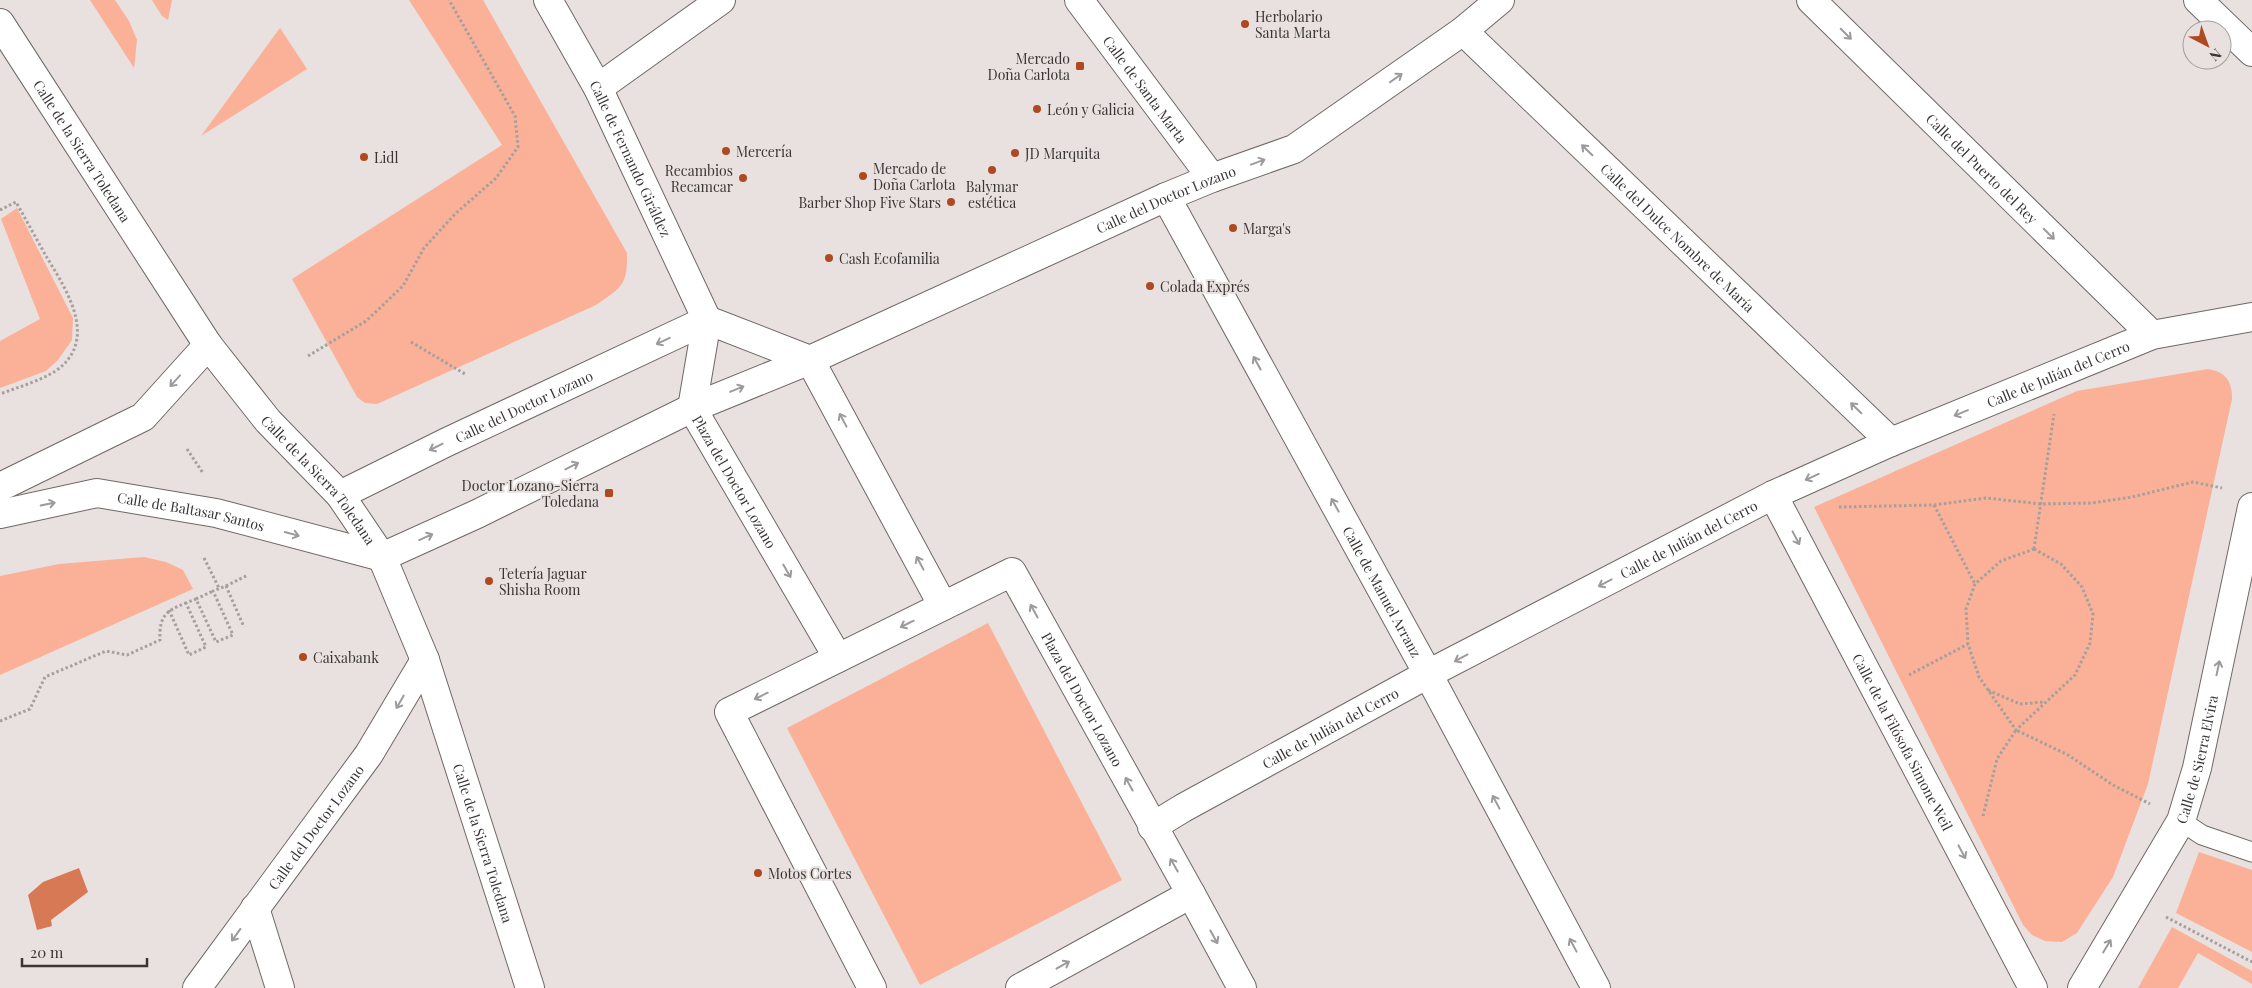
<svg xmlns="http://www.w3.org/2000/svg" width="2252" height="988" font-family="'Playfair Display',serif">
<style>
.green{fill:#fab197}
.water{fill:#d87956}
.lines{fill:none;stroke-linecap:round;stroke-linejoin:round}
.lane-casing{stroke:#6f6865;stroke-width:21}
.street-casing{stroke:#6f6865;stroke-width:30}
.path{stroke:#a59f9d;stroke-width:3;stroke-dasharray:2.5 2.5;stroke-linecap:butt}
.lane{stroke:#fff;stroke-width:19}
.street{stroke:#fff;stroke-width:28}
.oneway{stroke:#9c9a9a}
.poi-dot{fill:#af4920;stroke:#e9e1df;stroke-width:2}
.labels{text-anchor:middle;dominant-baseline:central;stroke-width:4;stroke-linejoin:round;paint-order:stroke}
.poi-label{font-size:14px;fill:#383534;stroke:#e9e1df;text-anchor:start}
.street-label{font-size:14px;fill:#383534;stroke:#e9e1df}
</style>
<rect width="100%" height="100%" fill="#e9e1df"/>
<!-- green -->
<g class="green">
<path d="M 90,0 L 115,0 L 129,21 L 137,40 L 134,68 Z"/>
<path d="M 152,0 L 172,0 L 168,20 L 162,16 Z"/>
<path d="M 409,0 L 483,0 L 627,253 C 628,285 621,288 596,305 L 377,404 L 365,403 L 357,397 L 292,279 L 502,145 Z"/>
<path d="M 280,28 L 307,69 L 201,136 L 274,36 Z"/>
<path d="M 17,208 L 73,318 L 72,340 L 58,360 L 46,371 L 0,388 L 0,341 L 40,319 L 1,219 Z"/>
<path d="M 2208,369 C 2226,372 2232,381 2232,399 L 2148,784 L 2113,877 L 2077,933 L 2062,942 L 2045,941 L 2032,935 L 2023,925 L 1814,507 L 2077,391 Z"/>
<path d="M 144,557 L 166,562 L 183,570 L 193,589 L 0,675 L 0,576 L 59,564 Z"/>
<path d="M 988,623 L 1122,880 L 920,985 L 787,728 Z"/>
<path d="M 2199,852 L 2252,870 L 2252,952 L 2176,913 Z"/>
<path d="M 2172,927 L 2252,971 L 2252,984 L 2198,953 L 2178,988 L 2138,988 Z"/>
</g>
<!-- water -->
<path class="water" d="M 79,868 L 88,892 L 51,920 L 52,926 L 37,930 L 28,895 L 43,882 Z"/>
<g class="lines">
<defs>
<path id="lane" d="M 2181,821 L 2202,835 L 2252,852"/>
<g id="street">
<path id="s1" d="M 548,0 L 598,88 L 707,320"/>
<path id="s2" d="M 1079,0 L 1212,178"/>
<path id="s3" d="M 1811,0 L 2152,335"/>
<path d="M 2198,0 L 2252,52"/>
<path id="s4" d="M 0,23 L 208,345 L 268,421 L 340,495 L 382,557 L 425,660 L 530,988"/>
<path id="s5" d="M 1463,31 L 1891,442"/>
<path d="M 598,88 L 721,0"/>
<path id="s6" d="M 1166,197 L 1428,674 L 1596,988"/>
<path d="M 810,360 L 943,606"/>
<path id="s7" d="M 692,408 L 838,658"/>
<path d="M 692,408 L 707,320"/>
<path d="M 0,487 L 143,417 L 208,345"/>
<path id="s8" d="M 340,495 L 447,442 L 707,320 L 810,360"/>
<path id="s9" d="M 1773,495 L 2033,988"/>
<path id="s10" d="M 0,514 L 97,493 L 216,513 L 382,557"/>
<path id="s11" d="M 382,557 L 477,514 L 692,408 L 810,360 L 1166,197 L 1212,178 L 1294,149 L 1463,31 L 1500,0"/>
<path id="s12" d="M 1152,827 L 1183,808 L 1428,674 L 1773,495 L 1891,442 L 2152,335 L 2252,317"/>
<path d="M 1191,894 L 1242,988"/>
<path d="M 255,908 L 280,988"/>
<path id="s13" d="M 197,988 L 369,754 L 425,660"/>
<path id="s14" d="M 872,988 L 729,712 L 1012,572 L 1191,894 L 1020,988"/>
<path id="s15" d="M 2082,988 L 2181,821 L 2197,768 L 2252,507"/>
</g>
</defs>
<!-- lane casing -->
<use href="#lane" class="lane-casing"/>
<!-- street casing -->
<use href="#street" class="street-casing"/>
<!-- path -->
<g class="path">
<path d="M 0,210 L 16,202 C 26,220 36,238 46,256 C 64,286 97,334 62,366 C 48,379 18,387 0,394"/>
<path d="M 411,342 L 465,374"/>
<path d="M 308,356 L 366,321 L 403,286 L 424,248 L 455,214 L 496,178 L 518,147 L 515,116 L 449,0"/>
<path d="M 187,449 L 203,473"/>
<path d="M 1934,505 L 1975,584"/>
<path d="M 1839,507 L 1934,505 L 1986,498 L 2041,504 L 2092,503 L 2132,497 L 2193,482 L 2222,488"/>
<path d="M 2034,549 L 2061,564 L 2082,587 L 2093,614 L 2090,643 L 2075,675 L 2016,730 L 1979,677 L 1968,644 L 1966,609 L 1975,584 L 2001,561 Z"/>
<path d="M 2034,549 L 2054,414"/>
<path d="M 204,558 L 219,588"/>
<path d="M 226,586 L 248,575"/>
<path d="M 196,599 L 213,591"/>
<path d="M 169,610 L 189,655 L 206,647 L 186,603 L 196,599 L 216,642 L 233,635 L 213,591 L 226,586 L 244,627"/>
<path d="M 1909,675 L 1968,644"/>
<path d="M 1988,690 L 2020,704 L 2044,702"/>
<path d="M 0,721 L 30,709 L 45,677 L 106,651 L 127,655 L 160,640 C 159,617 165,611 186,603"/>
<path d="M 1983,816 L 1997,759 L 2016,730 L 2068,755 L 2113,785 L 2150,804"/>
<path d="M 2166,917 L 2252,962"/>
</g>
<!-- lane -->
<use href="#lane" class="lane"/>
<!-- street -->
<use href="#street" class="street"/>
</g>
<!-- one-way arrows -->
<defs><path id="oneway-shaft" d="M-6 0H5M1.5-3L5.5 0L1.5 3" fill="none" stroke-width="1.6" stroke-linecap="round" stroke-linejoin="round" transform="scale(1.25)"/></defs>
<g class="oneway">
<use href="#oneway-shaft" transform="translate(1846 34) rotate(45)"/>
<use href="#oneway-shaft" transform="translate(1396 78) rotate(-35)"/>
<use href="#oneway-shaft" transform="translate(1587 150) rotate(-136)"/>
<use href="#oneway-shaft" transform="translate(1258 162) rotate(-20)"/>
<use href="#oneway-shaft" transform="translate(2049 234) rotate(45)"/>
<use href="#oneway-shaft" transform="translate(663 341) rotate(155)"/>
<use href="#oneway-shaft" transform="translate(1257 363) rotate(-119)"/>
<use href="#oneway-shaft" transform="translate(175 381) rotate(132)"/>
<use href="#oneway-shaft" transform="translate(737 389) rotate(-22)"/>
<use href="#oneway-shaft" transform="translate(1856 408) rotate(-136)"/>
<use href="#oneway-shaft" transform="translate(1961 413) rotate(158)"/>
<use href="#oneway-shaft" transform="translate(843 420) rotate(-118)"/>
<use href="#oneway-shaft" transform="translate(436 447) rotate(154)"/>
<use href="#oneway-shaft" transform="translate(572 466) rotate(-27)"/>
<use href="#oneway-shaft" transform="translate(1812 477) rotate(156)"/>
<use href="#oneway-shaft" transform="translate(48 504) rotate(-12)"/>
<use href="#oneway-shaft" transform="translate(1335 505) rotate(-119)"/>
<use href="#oneway-shaft" transform="translate(292 534) rotate(15)"/>
<use href="#oneway-shaft" transform="translate(426 537) rotate(-24)"/>
<use href="#oneway-shaft" transform="translate(1796 538) rotate(62)"/>
<use href="#oneway-shaft" transform="translate(920 563) rotate(-118)"/>
<use href="#oneway-shaft" transform="translate(787 571) rotate(60)"/>
<use href="#oneway-shaft" transform="translate(1605 583) rotate(152)"/>
<use href="#oneway-shaft" transform="translate(1034 611) rotate(-119)"/>
<use href="#oneway-shaft" transform="translate(907 624) rotate(154)"/>
<use href="#oneway-shaft" transform="translate(1461 658) rotate(152)"/>
<use href="#oneway-shaft" transform="translate(2218 668) rotate(-78)"/>
<use href="#oneway-shaft" transform="translate(761 696) rotate(154)"/>
<use href="#oneway-shaft" transform="translate(400 702) rotate(120)"/>
<use href="#oneway-shaft" transform="translate(1129 784) rotate(-119)"/>
<use href="#oneway-shaft" transform="translate(1496 802) rotate(-118)"/>
<use href="#oneway-shaft" transform="translate(1962 852) rotate(62)"/>
<use href="#oneway-shaft" transform="translate(1174 865) rotate(-120)"/>
<use href="#oneway-shaft" transform="translate(236 935) rotate(126)"/>
<use href="#oneway-shaft" transform="translate(1214 937) rotate(61)"/>
<use href="#oneway-shaft" transform="translate(1573 945) rotate(-118)"/>
<use href="#oneway-shaft" transform="translate(2107 946) rotate(-59)"/>
<use href="#oneway-shaft" transform="translate(1063 965) rotate(-29)"/>
</g>
<!-- markers -->
<g class="poi-dot">
<circle cx="1245" cy="24" r="5"/>
<rect x="1075" y="61" width="10" height="10" rx="2.5"/>
<circle cx="1037" cy="109" r="5"/>
<circle cx="726" cy="151" r="5"/>
<circle cx="1015" cy="153" r="5"/>
<circle cx="364" cy="157" r="5"/>
<circle cx="992" cy="170" r="5"/>
<circle cx="863" cy="176" r="5"/>
<circle cx="743" cy="178" r="5"/>
<circle cx="951" cy="202" r="5"/>
<circle cx="1233" cy="228" r="5"/>
<circle cx="829" cy="258" r="5"/>
<circle cx="1150" cy="286" r="5"/>
<rect x="604" y="488" width="10" height="10" rx="2.5"/>
<circle cx="489" cy="581" r="5"/>
<circle cx="303" cy="657" r="5"/>
<circle cx="758" cy="873" r="5"/>
</g>
<g class="labels">
<!-- poi labels -->
<g class="poi-label">
<text x="1255" y="16">Herbolario<tspan x="1255" dy="16">Santa Marta</tspan></text>
<text x="1070" y="58" text-anchor="end">Mercado<tspan x="1070" dy="16">Doña Carlota</tspan></text>
<text x="1047" y="109">León y Galicia</text>
<text x="736" y="151">Mercería</text>
<text x="1025" y="153">JD Marquita</text>
<text x="374" y="157">Lidl</text>
<text x="873" y="168">Mercado de<tspan x="873" dy="16">Doña Carlota</tspan></text>
<text x="733" y="170" text-anchor="end">Recambios<tspan x="733" dy="16">Recamcar</tspan></text>
<text x="992" y="186" text-anchor="middle">Balymar<tspan x="992" dy="16">estética</tspan></text>
<text x="941" y="202" text-anchor="end">Barber Shop Five Stars</text>
<text x="1243" y="228">Marga's</text>
<text x="839" y="258">Cash Ecofamilia</text>
<text x="1160" y="286">Colada Exprés</text>
<text x="599" y="485" text-anchor="end">Doctor Lozano-Sierra<tspan x="599" dy="16">Toledana</tspan></text>
<text x="499" y="573">Tetería Jaguar<tspan x="499" dy="16">Shisha Room</tspan></text>
<text x="313" y="657">Caixabank</text>
<text x="768" y="873">Motos Cortes</text>
</g>
<!-- street labels -->
<g class="street-label">
<text stroke="none"><textPath href="#s2" startOffset="111">Calle de Santa Marta</textPath></text>
<text stroke="none"><textPath href="#s4" startOffset="152">Calle de la Sierra Toledana</textPath></text>
<text stroke="none"><textPath href="#s1" startOffset="179">Calle de Fernando Giráldez</textPath></text>
<text stroke="none"><textPath href="#s3" startOffset="240">Calle del Puerto del Rey</textPath></text>
<text stroke="none"><textPath href="#s11" startOffset="862">Calle del Doctor Lozano</textPath></text>
<text stroke="none"><textPath href="#s5" startOffset="298">Calle del Dulce Nombre de María</textPath></text>
<text stroke="none"><textPath href="#s12" startOffset="1014">Calle de Julián del Cerro</textPath></text>
<text stroke="none"><textPath href="#s8" startOffset="204">Calle del Doctor Lozano</textPath></text>
<text stroke="none"><textPath href="#s4" startOffset="558">Calle de la Sierra Toledana</textPath></text>
<text stroke="none"><textPath href="#s7" startOffset="85">Plaza del Doctor Lozano</textPath></text>
<text stroke="none"><textPath href="#s10" startOffset="195">Calle de Baltasar Santos</textPath></text>
<text stroke="none"><textPath href="#s12" startOffset="609">Calle de Julián del Cerro</textPath></text>
<text stroke="none"><textPath href="#s6" startOffset="450">Calle de Manuel Arranz</textPath></text>
<text stroke="none"><textPath href="#s14" startOffset="772">Plaza del Doctor Lozano</textPath></text>
<text stroke="none"><textPath href="#s12" startOffset="204">Calle de Julián del Cerro</textPath></text>
<text stroke="none"><textPath href="#s9" startOffset="279">Calle de la Filósofa Simone Weil</textPath></text>
<text stroke="none"><textPath href="#s15" startOffset="258">Calle de Sierra Elvira</textPath></text>
<text stroke="none"><textPath href="#s13" startOffset="200">Calle del Doctor Lozano</textPath></text>
<text stroke="none"><textPath href="#s4" startOffset="962">Calle de la Sierra Toledana</textPath></text>
</g>
</g>
<!-- north arrow -->
<g transform="translate(2207 45) rotate(139)"><circle r="24" fill="#e9e1df" stroke="#a29c9b"/>
<path d="M0-4L9 19L0 12L-9 19Z" fill="#af4920"/>
<text y="-8" font-size="14" font-weight="bold" text-anchor="middle" fill="#383534">N</text>
</g>
<!-- scale -->
<path d="M22 958v8h125v-8" fill="none" stroke="#383534" stroke-width="2.5"/>
<text x="30" y="958" font-size="15" fill="#383534" stroke="#e9e1df" stroke-width="4" paint-order="stroke">20 m</text>
</svg>
